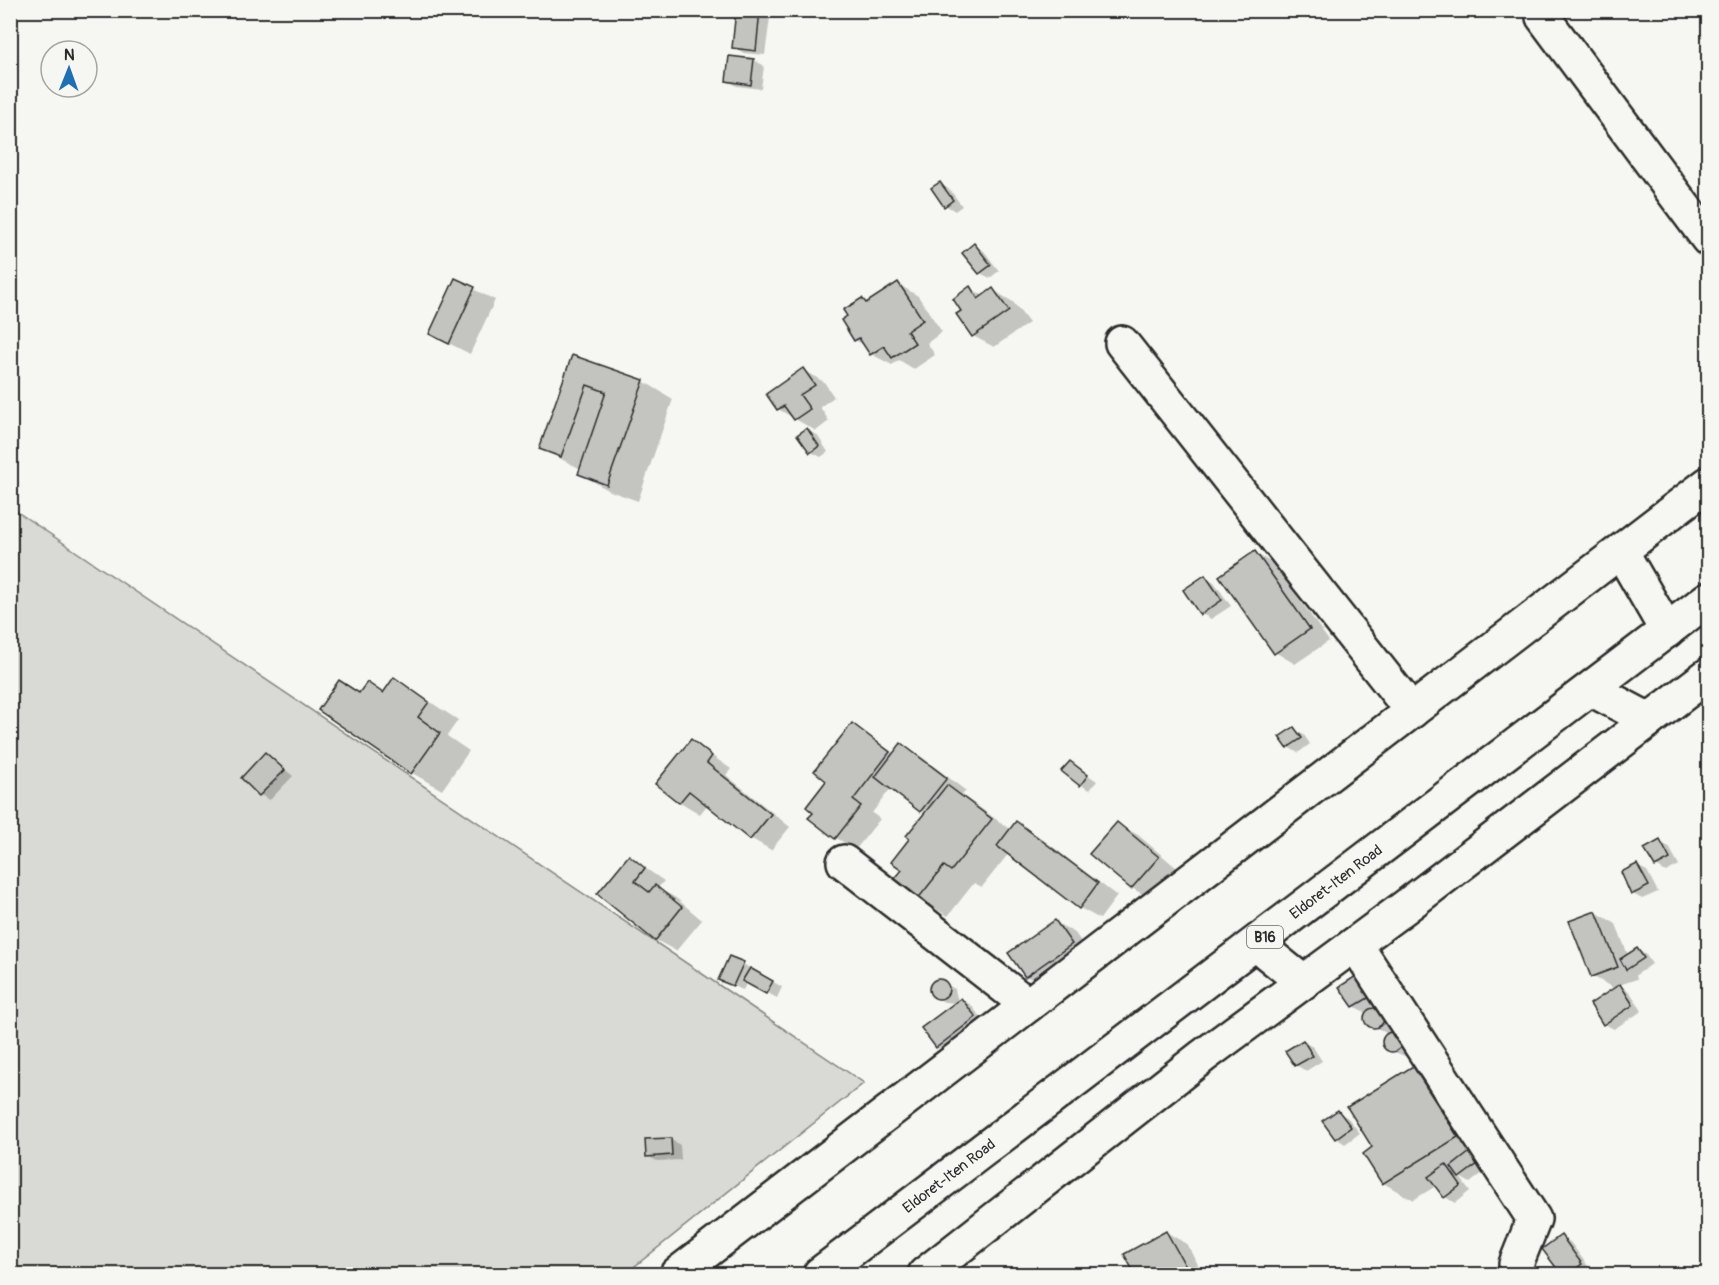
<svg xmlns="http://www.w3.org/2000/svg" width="1719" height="1285" font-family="Pangolin,sans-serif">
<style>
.green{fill:#d9d9d5;stroke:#828280;stroke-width:1.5}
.shadow{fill:#0003}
.building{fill:#c3c3c0;stroke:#2b2b2b;stroke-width:1.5}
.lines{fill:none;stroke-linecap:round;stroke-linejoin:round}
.minor-casing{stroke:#2b2b2b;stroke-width:38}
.major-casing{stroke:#2b2b2b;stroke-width:38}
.minor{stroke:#f6f6f2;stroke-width:33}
.major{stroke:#f6f6f2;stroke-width:33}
.labels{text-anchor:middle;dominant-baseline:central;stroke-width:4.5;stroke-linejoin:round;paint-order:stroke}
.shield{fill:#f6f6f2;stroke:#686867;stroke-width:1.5}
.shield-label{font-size:14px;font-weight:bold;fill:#2b2b2b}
.street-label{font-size:15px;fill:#2b2b2b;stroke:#f6f6f2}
</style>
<rect width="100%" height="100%" fill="#f6f6f2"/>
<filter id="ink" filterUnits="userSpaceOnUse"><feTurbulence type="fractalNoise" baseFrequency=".0167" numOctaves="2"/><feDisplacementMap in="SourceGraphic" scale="12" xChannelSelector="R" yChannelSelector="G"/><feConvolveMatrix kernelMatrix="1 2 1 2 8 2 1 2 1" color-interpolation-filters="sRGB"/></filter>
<g filter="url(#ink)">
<!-- green -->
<path class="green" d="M 10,507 L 864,1083 L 625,1274 L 11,1274 Z"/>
<!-- shadow -->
<g class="shadow">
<path d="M 738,10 L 771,10 L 765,55 L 743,53 L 733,47 Z"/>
<path d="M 730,57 L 754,60 L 764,66 L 761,89 L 737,86 L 727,81 Z"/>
<path d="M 940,184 L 950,190 L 962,206 L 955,211 L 945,205 Z"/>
<path d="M 974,245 L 984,251 L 999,271 L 990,278 L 980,273 Z"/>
<path d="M 455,280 L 495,300 L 470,354 L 431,334 Z"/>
<path d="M 898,284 L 918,296 L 942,332 L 927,343 L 935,355 L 914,369 L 899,360 L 892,365 L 871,354 L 866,346 L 855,340 L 849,317 L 862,300 L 868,303 Z"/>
<path d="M 970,288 L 984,296 L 993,290 L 1013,302 L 1029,323 L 994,347 L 973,336 L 963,311 Z"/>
<path d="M 573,357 L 643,381 L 673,399 L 638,501 L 610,491 L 580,474 L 581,469 L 541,449 Z"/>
<path d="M 803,370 L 824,382 L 834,397 L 820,407 L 829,421 L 816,431 L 778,409 L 768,394 Z"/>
<path d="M 807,430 L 817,435 L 828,452 L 821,457 L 811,452 Z"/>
<path d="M 1255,553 L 1275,565 L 1329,641 L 1295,664 L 1275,652 Z"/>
<path d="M 1205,576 L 1214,582 L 1231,606 L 1211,619 L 1202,614 Z"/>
<path d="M 395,679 L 458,720 L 447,736 L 469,751 L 442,790 L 412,773 L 320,709 L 340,682 L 360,693 L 367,684 L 384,694 Z"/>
<path d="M 852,725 L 895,754 L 902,745 L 922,757 L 966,791 L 962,795 L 1011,830 L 1017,823 L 1037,835 L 1117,896 L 1100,919 L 1080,908 L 1009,853 L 982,887 L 974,883 L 948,916 L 918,899 L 904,870 L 911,839 L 926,814 L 891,788 L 872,813 L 880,819 L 856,849 L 836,838 L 815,812 Z"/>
<path d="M 1294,729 L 1304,735 L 1310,744 L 1298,753 L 1288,747 Z"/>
<path d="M 691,741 L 731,769 L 726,775 L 790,827 L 771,850 L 750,838 L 708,804 L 700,814 L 680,802 Z"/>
<path d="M 266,754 L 293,776 L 270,800 L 260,795 Z"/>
<path d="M 1070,763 L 1097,781 L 1090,790 L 1081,785 Z"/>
<path d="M 1118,824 L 1138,835 L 1178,869 L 1152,900 L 1132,888 Z"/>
<path d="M 1660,842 L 1669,847 L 1679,865 L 1666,872 L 1656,866 Z"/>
<path d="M 629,857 L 664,881 L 658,888 L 676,898 L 702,920 L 676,951 L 656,940 L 599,894 Z"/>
<path d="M 1637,866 L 1647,871 L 1658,892 L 1642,899 L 1633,894 Z"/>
<path d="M 1596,912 L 1616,924 L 1628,955 L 1637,949 L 1646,955 L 1652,964 L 1636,975 L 1637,979 L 1619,985 L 1630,992 L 1642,1011 L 1614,1029 L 1604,1024 L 1615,989 L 1592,976 Z"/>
<path d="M 1055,922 L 1075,933 L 1091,956 L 1047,988 L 1026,976 L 1010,954 Z"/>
<path d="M 743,964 L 782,987 L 777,998 L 747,982 L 743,990 L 730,985 Z"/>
<path d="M 1356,978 L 1366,984 L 1379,1002 L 1364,1012 L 1354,1006 Z"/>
<path d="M 940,981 L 955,989 L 958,1002 L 961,999 L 971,1005 L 985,1023 L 947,1052 L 937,1047 L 957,1003 L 944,1002 L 934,996 L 931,987 Z"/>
<path d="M 1378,1011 L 1392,1021 L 1391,1031 L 1386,1033 L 1367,1022 L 1368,1013 Z"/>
<path d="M 1396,1033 L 1411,1054 L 1407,1057 L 1385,1048 L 1385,1036 Z"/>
<path d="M 1303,1042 L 1313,1047 L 1322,1061 L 1306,1071 L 1296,1065 Z"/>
<path d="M 1413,1067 L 1443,1085 L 1488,1169 L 1470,1183 L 1460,1177 L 1470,1191 L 1455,1203 L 1445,1197 L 1436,1186 L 1413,1200 L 1383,1183 L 1374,1148 Z"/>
<path d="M 1338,1112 L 1348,1118 L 1360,1133 L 1345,1144 L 1336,1138 Z"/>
<path d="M 670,1139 L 680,1145 L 681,1160 L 657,1161 L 647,1156 Z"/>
<path d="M 1166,1232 L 1187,1244 L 1203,1274 L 1137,1274 L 1126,1254 Z"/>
<path d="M 1561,1237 L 1570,1242 L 1591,1270 L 1585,1274 L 1563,1274 L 1544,1249 Z"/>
</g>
<!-- building -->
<g class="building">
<path d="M 736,10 L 760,10 L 756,51 L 732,48 Z"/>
<path d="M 729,56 L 754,59 L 751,85 L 726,81 Z"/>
<path d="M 940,182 L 953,200 L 944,207 L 931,188 Z"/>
<path d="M 974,243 L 991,265 L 979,274 L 962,253 Z"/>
<path d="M 455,278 L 475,287 L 449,344 L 429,334 Z"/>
<path d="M 898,282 L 923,320 L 907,331 L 915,343 L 892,358 L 884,346 L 870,355 L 859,338 L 854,341 L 841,320 L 847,316 L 843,310 L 862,298 L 866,303 Z"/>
<path d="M 970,286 L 978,299 L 993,288 L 1009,311 L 972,337 L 956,314 L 961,311 L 953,299 Z"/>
<path d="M 572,355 L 644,380 L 607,485 L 578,474 L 606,392 L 587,385 L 561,457 L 539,449 Z"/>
<path d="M 803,368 L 815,385 L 800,395 L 810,409 L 794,420 L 784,406 L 777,410 L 766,394 Z"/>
<path d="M 807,428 L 819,446 L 810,453 L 797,435 Z"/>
<path d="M 1255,551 L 1310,629 L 1274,654 L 1219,576 Z"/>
<path d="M 1205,575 L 1222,600 L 1200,615 L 1183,590 Z"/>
<path d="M 394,677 L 429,702 L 418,717 L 440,733 L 411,774 L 318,710 L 339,680 L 359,693 L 367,682 L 383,693 Z"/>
<path d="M 852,723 L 890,752 L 853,800 L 861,806 L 835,839 L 808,818 L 813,813 L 806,807 L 826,781 L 814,771 Z"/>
<path d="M 1294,727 L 1302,738 L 1287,748 L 1279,737 Z"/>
<path d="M 691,739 L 712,756 L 707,763 L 771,814 L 750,840 L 689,791 L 679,803 L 655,784 Z"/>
<path d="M 901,743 L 947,778 L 920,812 L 875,777 Z"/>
<path d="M 265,752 L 285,770 L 259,796 L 241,778 Z"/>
<path d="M 1070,761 L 1088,775 L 1080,786 L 1061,771 Z"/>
<path d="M 947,785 L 992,819 L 951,871 L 944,866 L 917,900 L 893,881 L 902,870 L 891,862 L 909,839 L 906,836 Z"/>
<path d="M 1016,821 L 1098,883 L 1079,909 L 997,846 Z"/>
<path d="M 1117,822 L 1159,857 L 1131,889 L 1089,854 Z"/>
<path d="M 1660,840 L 1670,859 L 1655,867 L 1644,849 Z"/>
<path d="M 629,855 L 645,868 L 635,881 L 649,892 L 655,885 L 682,907 L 655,941 L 597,894 Z"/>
<path d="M 1637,864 L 1649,886 L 1631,895 L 1621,872 Z"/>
<path d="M 1596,911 L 1618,967 L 1591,977 L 1569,921 Z"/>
<path d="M 1055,920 L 1072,944 L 1025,977 L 1008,953 Z"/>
<path d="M 1637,948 L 1644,958 L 1626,970 L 1620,959 Z"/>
<path d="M 729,956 L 744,962 L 733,986 L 718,980 Z"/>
<path d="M 750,968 L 773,981 L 766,994 L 742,981 Z"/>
<path d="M 1356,976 L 1370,997 L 1353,1007 L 1339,987 Z"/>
<circle cx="939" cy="989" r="10"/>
<path d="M 1620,984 L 1633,1005 L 1603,1025 L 1590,1004 Z"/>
<path d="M 961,998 L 976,1017 L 936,1048 L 921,1028 Z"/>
<circle cx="1374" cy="1018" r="10"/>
<circle cx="1392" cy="1042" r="10"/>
<path d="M 1303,1040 L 1313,1056 L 1295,1066 L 1285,1051 Z"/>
<path d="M 1413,1066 L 1458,1137 L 1382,1184 L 1363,1154 L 1372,1147 L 1347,1107 Z"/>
<path d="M 1338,1110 L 1351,1127 L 1335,1139 L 1322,1121 Z"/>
<path d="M 671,1138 L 672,1155 L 646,1157 L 645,1139 Z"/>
<path d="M 1470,1152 L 1479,1163 L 1459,1178 L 1451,1167 Z"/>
<path d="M 1446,1164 L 1461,1185 L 1444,1198 L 1428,1177 Z"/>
<path d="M 1166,1231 L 1186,1267 L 1172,1274 L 1135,1274 L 1124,1254 Z"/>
<path d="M 1561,1235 L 1582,1264 L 1568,1274 L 1561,1274 L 1542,1249 Z"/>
</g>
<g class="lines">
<defs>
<g id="minor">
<path d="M 1543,10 L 1543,17 L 1708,239"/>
<path d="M 1122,343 L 1412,711"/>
<path d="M 1621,551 L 1667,631"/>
<path d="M 1591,689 L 1649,720"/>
<path d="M 844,862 L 1028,1005"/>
<path d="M 1256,944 L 1303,982"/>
<path d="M 1355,944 L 1534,1219 L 1516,1264"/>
<path d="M 677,1274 L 1708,484"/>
<path d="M 925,1274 L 1203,1056 L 1405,907 L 1708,675"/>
</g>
<g id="major">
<path id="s1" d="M 820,1274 L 1708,599"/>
</g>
</defs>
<!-- minor casing -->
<use href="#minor" class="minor-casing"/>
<!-- major casing -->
<use href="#major" class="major-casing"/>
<!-- minor -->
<use href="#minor" class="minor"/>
<!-- major -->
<use href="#major" class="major"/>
</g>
</g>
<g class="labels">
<!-- shield labels -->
<rect class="shield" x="1247" y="926" width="36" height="22" rx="4.5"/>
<g class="shield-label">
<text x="1265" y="937">B16</text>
</g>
<!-- street labels -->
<g class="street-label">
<text stroke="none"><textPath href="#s1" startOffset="648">Eldoret-Iten Road</textPath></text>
<text stroke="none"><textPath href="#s1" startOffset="162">Eldoret-Iten Road</textPath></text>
</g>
</g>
<!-- margin -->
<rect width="1719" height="1285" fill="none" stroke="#f6f6f2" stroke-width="36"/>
<rect x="18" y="18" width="1683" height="1249" fill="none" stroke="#2b2b2b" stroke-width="2" filter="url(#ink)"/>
<!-- north arrow -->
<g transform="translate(69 69) rotate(1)"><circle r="28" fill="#f6f6f2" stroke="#a5a5a2" stroke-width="1.5"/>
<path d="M0-4.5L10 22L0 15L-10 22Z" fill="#1f6fb2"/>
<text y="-9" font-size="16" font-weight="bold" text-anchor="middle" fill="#2b2b2b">N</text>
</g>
</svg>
